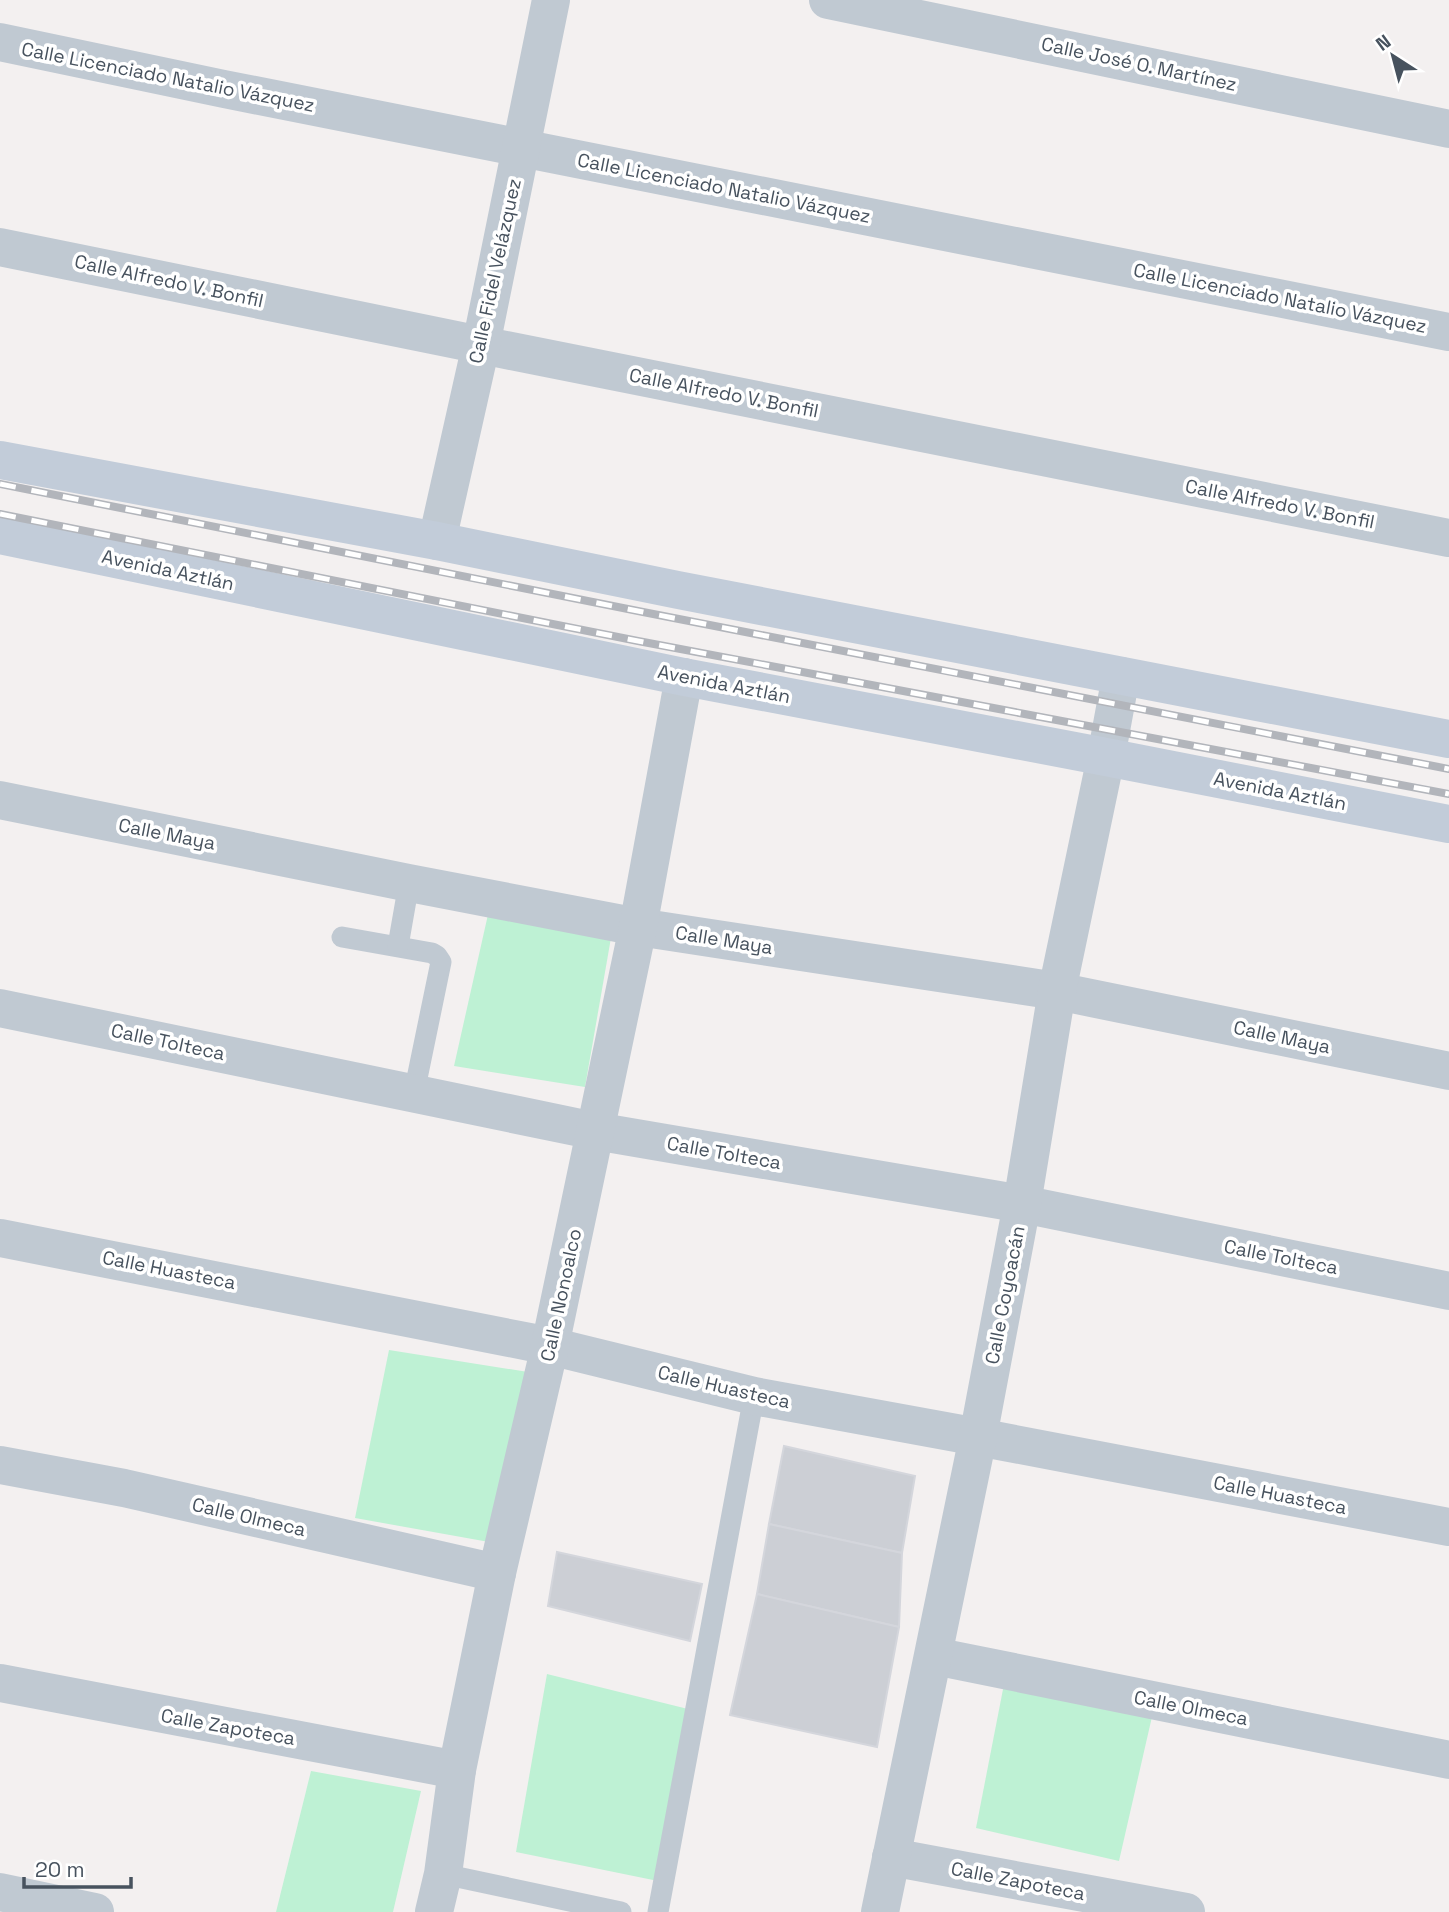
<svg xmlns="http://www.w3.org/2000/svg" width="1449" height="1912" font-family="'Space Grotesk',sans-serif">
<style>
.green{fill:#bef1d4}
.building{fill:#cccfd5;stroke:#d4d6dc;stroke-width:2}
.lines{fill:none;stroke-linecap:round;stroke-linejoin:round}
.service{stroke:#c0c9d2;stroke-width:21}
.minor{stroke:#c0c9d2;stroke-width:38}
.tertiary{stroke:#c0c9d2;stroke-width:38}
.secondary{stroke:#c2ccd9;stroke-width:38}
.rail-casing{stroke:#b2b5bb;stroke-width:8}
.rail{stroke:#fff;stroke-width:5;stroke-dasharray:16;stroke-linecap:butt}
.labels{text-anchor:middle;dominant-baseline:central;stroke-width:7;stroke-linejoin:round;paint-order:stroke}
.street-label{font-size:19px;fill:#47525e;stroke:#fff}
</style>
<rect width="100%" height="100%" fill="#f3f0f0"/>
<!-- green -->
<g class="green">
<path d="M 489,910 L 612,932 L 585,1087 L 454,1066 Z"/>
<path d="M 389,1350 L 528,1372 L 489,1542 L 355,1518 Z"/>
<path d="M 547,1674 L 692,1710 L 658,1881 L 516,1852 Z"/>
<path d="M 1005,1679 L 1154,1708 L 1119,1861 L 976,1828 Z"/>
<path d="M 311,1771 L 421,1791 L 393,1912 L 276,1912 Z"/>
</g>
<!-- building -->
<g class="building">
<path d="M 784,1446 L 915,1476 L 902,1553 L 769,1524 Z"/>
<path d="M 769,1524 L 902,1553 L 899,1627 L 757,1594 Z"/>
<path d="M 557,1552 L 702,1584 L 690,1641 L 548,1606 Z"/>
<path d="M 757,1594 L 899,1627 L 877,1747 L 730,1715 Z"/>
</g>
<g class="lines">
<!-- service -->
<g class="service">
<path d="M 342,937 L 432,953 L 437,956 L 441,962 L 414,1093"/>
<path d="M 398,946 L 409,883"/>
<path d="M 443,1874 L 621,1912"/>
<path d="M 658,1912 L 754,1396"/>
</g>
<!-- minor -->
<g class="minor">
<path d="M 828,0 L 1449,129"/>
<path d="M 0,42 L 224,89 L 1449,332"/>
<path d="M 0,247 L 481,345 L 1449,538"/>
<path d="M 0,800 L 409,883 L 638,927 L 1057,991 L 1449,1071"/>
<path d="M 0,1008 L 595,1131 L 1022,1204 L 1449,1291"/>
<path d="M 0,1238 L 550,1346 L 754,1396 L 978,1437 L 1449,1527"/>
<path d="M 0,1465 L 124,1488 L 497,1573"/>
<path d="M 934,1656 L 1449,1760"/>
<path d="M 0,1683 L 457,1770"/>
<path d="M 891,1857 L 1186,1912"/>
<path d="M 0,1892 L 95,1912"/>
<path d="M 434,1912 L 443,1874 L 457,1770 L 497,1573 L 550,1346 L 638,927 L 684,677"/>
<path d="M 880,1912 L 978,1437 L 1022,1204 L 1057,991 L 1106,757 L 1121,676"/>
</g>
<!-- tertiary -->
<path class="tertiary" d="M 437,541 L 481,345 L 551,0"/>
<!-- secondary -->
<g class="secondary">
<path d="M 0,460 L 437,541 L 678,590 L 1449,739"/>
<path d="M 0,535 L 684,677 L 1106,757 L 1449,824"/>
</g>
<defs>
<g id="rail">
<path d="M 0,484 L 643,612 L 1449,769"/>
<path d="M 0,514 L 638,641 L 1449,794"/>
</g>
</defs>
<!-- rail casing -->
<use href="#rail" class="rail-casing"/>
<!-- rail -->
<use href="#rail" class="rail"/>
</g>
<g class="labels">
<!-- street labels -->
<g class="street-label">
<text transform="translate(1139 64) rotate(12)">Calle José O. Martínez</text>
<text transform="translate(168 77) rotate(11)">Calle Licenciado Natalio Vázquez</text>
<text transform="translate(724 188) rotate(11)">Calle Licenciado Natalio Vázquez</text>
<text transform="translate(495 271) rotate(-78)">Calle Fidel Velázquez</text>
<text transform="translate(169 281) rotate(12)">Calle Alfredo V. Bonfil</text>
<text transform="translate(1280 298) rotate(11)">Calle Licenciado Natalio Vázquez</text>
<text transform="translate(724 393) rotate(11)">Calle Alfredo V. Bonfil</text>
<text transform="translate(1280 504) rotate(11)">Calle Alfredo V. Bonfil</text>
<text transform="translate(168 570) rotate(12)">Avenida Aztlán</text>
<text transform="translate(724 684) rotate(11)">Avenida Aztlán</text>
<text transform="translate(1280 791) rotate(11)">Avenida Aztlán</text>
<text transform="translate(167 834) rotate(11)">Calle Maya</text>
<text transform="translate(724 940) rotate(9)">Calle Maya</text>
<text transform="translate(1282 1037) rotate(12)">Calle Maya</text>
<text transform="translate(168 1042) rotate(12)">Calle Tolteca</text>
<text transform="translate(724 1153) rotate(10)">Calle Tolteca</text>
<text transform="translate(1281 1257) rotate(11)">Calle Tolteca</text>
<text transform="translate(169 1270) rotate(11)">Calle Huasteca</text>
<text transform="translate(561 1295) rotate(-78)">Calle Nonoalco</text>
<text transform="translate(1005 1295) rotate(-79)">Calle Coyoacán</text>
<text transform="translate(724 1387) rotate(13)">Calle Huasteca</text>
<text transform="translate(1280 1495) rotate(11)">Calle Huasteca</text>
<text transform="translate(249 1517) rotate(13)">Calle Olmeca</text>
<text transform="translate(1191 1708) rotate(11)">Calle Olmeca</text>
<text transform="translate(228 1727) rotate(10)">Calle Zapoteca</text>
<text transform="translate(1018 1881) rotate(11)">Calle Zapoteca</text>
</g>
</g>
<!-- north arrow -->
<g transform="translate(1393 56) rotate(324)" stroke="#ffffff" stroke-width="5" paint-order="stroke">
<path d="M0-5L12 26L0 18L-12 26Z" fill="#47525e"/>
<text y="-10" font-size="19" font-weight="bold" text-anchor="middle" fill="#47525e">N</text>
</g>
<!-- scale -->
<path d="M24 1877v10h107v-10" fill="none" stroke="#47525e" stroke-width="3.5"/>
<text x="35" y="1877" font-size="21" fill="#47525e" stroke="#ffffff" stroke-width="5" paint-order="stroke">20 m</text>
</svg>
